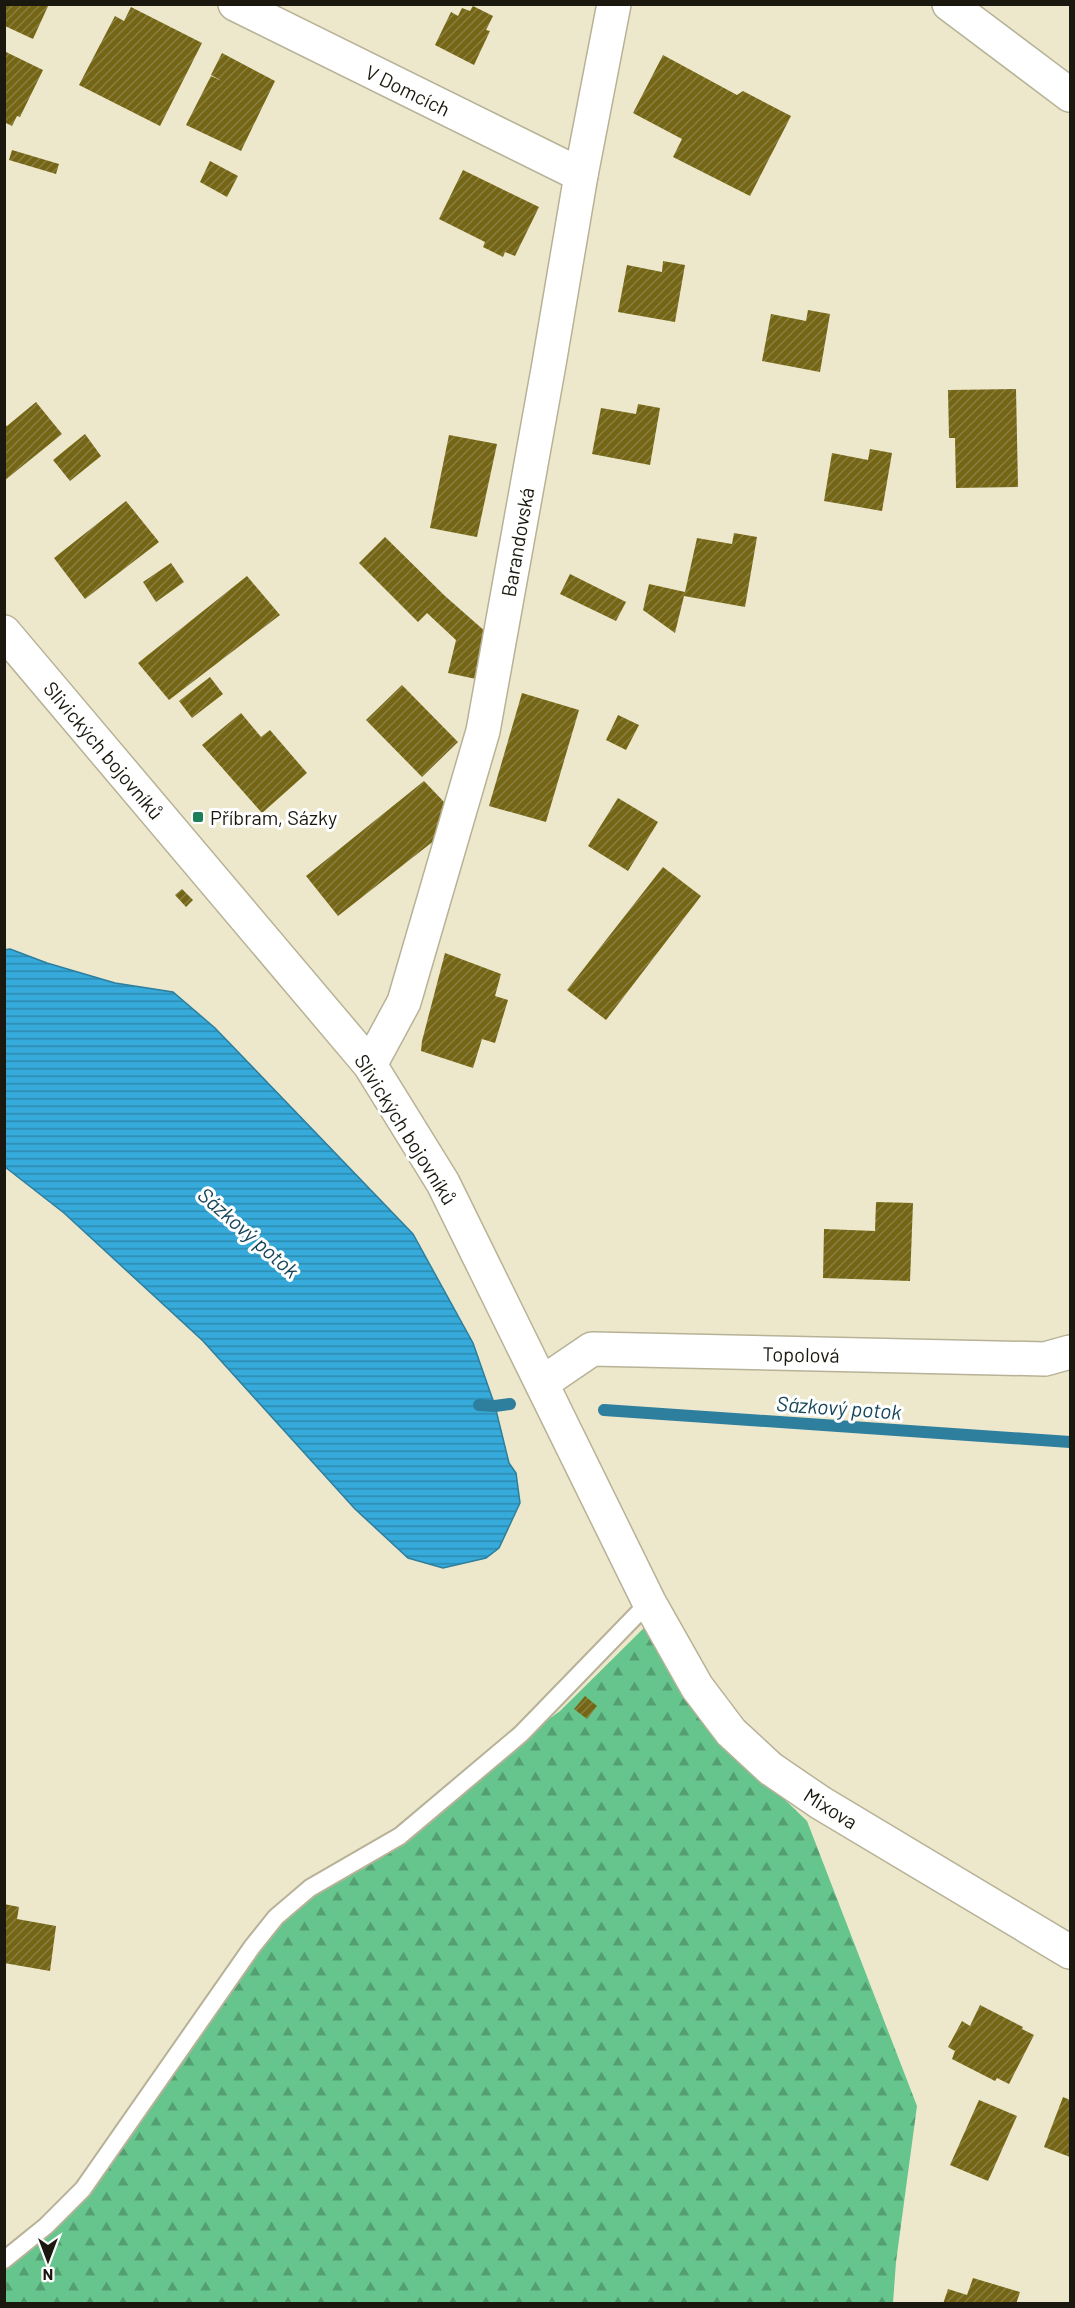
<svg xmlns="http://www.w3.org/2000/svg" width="1075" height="2308" font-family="Barlow,sans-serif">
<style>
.forest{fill:url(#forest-firs)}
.water{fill:url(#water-rules);stroke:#2e7e9d;stroke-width:1.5}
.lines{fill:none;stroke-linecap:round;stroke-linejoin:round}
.stream{stroke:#2e7e9d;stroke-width:12}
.building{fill:url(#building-hatch)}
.service-casing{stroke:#b7b297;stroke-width:20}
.minor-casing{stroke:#b7b297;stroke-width:36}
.tertiary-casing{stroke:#b7b297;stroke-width:36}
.service{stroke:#fff;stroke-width:16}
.minor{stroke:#fff;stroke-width:33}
.tertiary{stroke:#fff;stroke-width:33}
.poi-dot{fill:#1d7f58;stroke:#fff;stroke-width:2}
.labels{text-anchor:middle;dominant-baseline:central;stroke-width:6;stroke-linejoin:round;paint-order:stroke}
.street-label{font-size:20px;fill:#1b190f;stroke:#fff}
.poi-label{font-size:20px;fill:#1b190f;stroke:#fff;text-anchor:start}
.water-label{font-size:21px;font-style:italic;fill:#17465b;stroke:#fff}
</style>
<defs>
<pattern id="forest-firs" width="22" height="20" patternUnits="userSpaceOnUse" patternTransform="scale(1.5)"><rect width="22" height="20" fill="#66c58d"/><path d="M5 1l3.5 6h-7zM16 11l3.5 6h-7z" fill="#539f72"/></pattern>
<pattern id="water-rules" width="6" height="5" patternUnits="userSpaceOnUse" patternTransform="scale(1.5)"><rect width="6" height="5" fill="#36aada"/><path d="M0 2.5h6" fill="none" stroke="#2d8aaf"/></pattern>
<pattern id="building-hatch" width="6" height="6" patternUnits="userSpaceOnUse" patternTransform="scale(1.5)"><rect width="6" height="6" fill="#746614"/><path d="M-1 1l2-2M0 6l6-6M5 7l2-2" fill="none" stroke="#897f45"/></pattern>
</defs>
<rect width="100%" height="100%" fill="#ede8cc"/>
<!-- forest -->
<path class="forest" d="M 650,1622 L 728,1745 L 807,1821 L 917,2106 L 896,2262 L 893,2303 L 5,2304 L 4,2268 L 76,2207 L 283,1914 L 560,1711 Z"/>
<!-- water -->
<path class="water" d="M 10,949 L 47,963 L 115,983 L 173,992 L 215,1028 L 413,1234 L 473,1343 L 495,1406 L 509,1463 L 516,1473 L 520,1503 L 499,1548 L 486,1558 L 443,1568 L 408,1558 L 355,1509 L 203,1341 L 64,1213 L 5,1167 L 4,950 Z"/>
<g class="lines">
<!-- stream -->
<g class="stream">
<path d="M 479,1405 L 495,1406 L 510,1404"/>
<path d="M 604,1410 L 1070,1442"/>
</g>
</g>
<!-- building -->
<g class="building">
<path d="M 5,4 L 49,4 L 33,39 L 5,26 Z"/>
<path d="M 473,6 L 493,16 L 486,30 L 490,31 L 474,65 L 435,45 L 451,12 L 458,16 L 462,8 L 470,11 Z"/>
<path d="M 131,7 L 202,43 L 160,126 L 79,85 L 115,16 L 124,21 Z"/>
<path d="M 4,51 L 43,70 L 20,117 L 17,116 L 12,126 L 4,122 Z"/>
<path d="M 222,53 L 275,81 L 241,151 L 186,125 L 211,76 L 222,81 L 211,75 Z"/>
<path d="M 663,55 L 737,95 L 743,91 L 791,116 L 750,196 L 673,157 L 682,139 L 633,113 Z"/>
<path d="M 12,150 L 59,164 L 56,174 L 9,160 Z"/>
<path d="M 210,161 L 238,176 L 227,197 L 200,182 Z"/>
<path d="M 463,170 L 539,207 L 515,256 L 505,252 L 503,257 L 483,247 L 485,242 L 439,219 Z"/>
<path d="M 663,261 L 685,265 L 675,322 L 618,312 L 627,265 L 662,272 Z"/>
<path d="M 808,310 L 830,314 L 820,372 L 762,361 L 771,314 L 806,321 Z"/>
<path d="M 1016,389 L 1018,487 L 956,488 L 955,438 L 949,438 L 948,390 Z"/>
<path d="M 36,402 L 62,434 L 4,481 L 4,424 L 7,426 Z"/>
<path d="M 638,404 L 660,408 L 650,465 L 592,454 L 601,408 L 636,414 Z"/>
<path d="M 85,434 L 101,456 L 70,481 L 53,460 Z"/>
<path d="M 449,435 L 497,444 L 477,537 L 430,528 Z"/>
<path d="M 870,449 L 892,453 L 882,511 L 824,501 L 832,453 L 868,460 Z"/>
<path d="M 126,501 L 159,542 L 85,599 L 54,558 Z"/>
<path d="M 734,533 L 757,537 L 745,607 L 684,596 L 675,633 L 643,610 L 649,584 L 685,592 L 697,538 L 732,544 Z"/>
<path d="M 385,537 L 445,596 L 487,633 L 476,679 L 448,673 L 456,640 L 427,613 L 418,622 L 359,563 Z"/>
<path d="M 171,563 L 184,582 L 156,602 L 143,582 Z"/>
<path d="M 570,574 L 626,602 L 616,621 L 560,594 Z"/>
<path d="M 247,576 L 280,615 L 169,700 L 138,663 Z"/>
<path d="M 210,677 L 223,694 L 192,718 L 179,701 Z"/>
<path d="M 402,685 L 458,742 L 422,777 L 366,720 Z"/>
<path d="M 522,693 L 579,710 L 546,822 L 489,806 Z"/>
<path d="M 241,713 L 261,737 L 270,730 L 307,773 L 262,813 L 202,745 Z"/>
<path d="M 618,715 L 639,725 L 626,750 L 606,740 Z"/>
<path d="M 424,781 L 445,803 L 435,840 L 338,916 L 306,876 Z"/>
<path d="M 618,798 L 658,822 L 628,871 L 588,846 Z"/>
<path d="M 663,867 L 701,896 L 606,1020 L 567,990 Z"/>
<path d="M 182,889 L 193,900 L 186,907 L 175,895 Z"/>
<path d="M 445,953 L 501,974 L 495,996 L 508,1000 L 495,1043 L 482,1039 L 473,1068 L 421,1051 L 422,1041 Z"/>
<path d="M 876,1202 L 913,1203 L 910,1281 L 823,1278 L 824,1229 L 875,1231 Z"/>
<path d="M 585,1696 L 597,1706 L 587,1719 L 574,1709 Z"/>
<path d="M 4,1904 L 19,1907 L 17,1919 L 56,1926 L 50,1971 L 4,1963 Z"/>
<path d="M 980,2005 L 1023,2027 L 1022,2029 L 1034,2035 L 1009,2084 L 997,2078 L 995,2081 L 952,2059 L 955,2051 L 948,2047 L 962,2021 L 970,2026 Z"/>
<path d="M 1063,2097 L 1070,2100 L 1070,2157 L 1044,2147 Z"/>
<path d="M 979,2100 L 1017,2116 L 988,2181 L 950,2165 Z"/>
<path d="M 973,2278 L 1020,2292 L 1016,2304 L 943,2304 L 948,2289 L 967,2295 Z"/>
</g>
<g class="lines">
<defs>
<path id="service" d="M 4,2260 L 46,2226 L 83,2189 L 252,1947 L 276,1917 L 310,1888 L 400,1836 L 521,1734 L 649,1602"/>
<g id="minor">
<path d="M 235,4 L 581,175"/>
<path d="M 949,4 L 1070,95"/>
<path d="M 370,1065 L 404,1002 L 483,731 L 549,364 L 581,175 L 614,4"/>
<path d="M 542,1383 L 592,1349 L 1045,1359 L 1070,1352"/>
</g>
<path id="tertiary" d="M 4,632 L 370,1065 L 443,1183 L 649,1602 L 697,1687 L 731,1732 L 771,1769 L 821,1803 L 1070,1952"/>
</defs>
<!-- service casing -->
<use href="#service" class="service-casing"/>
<!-- minor casing -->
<use href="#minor" class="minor-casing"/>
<!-- tertiary casing -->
<use href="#tertiary" class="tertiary-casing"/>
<!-- service -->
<use href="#service" class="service"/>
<!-- minor -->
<use href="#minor" class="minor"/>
<!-- tertiary -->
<use href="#tertiary" class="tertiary"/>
</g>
<!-- markers -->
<rect class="poi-dot" x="192" y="811" width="12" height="12" rx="3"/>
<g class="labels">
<!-- street labels -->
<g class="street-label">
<text transform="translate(408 90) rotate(26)">V Domcích</text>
<text transform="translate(517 542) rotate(-80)">Barandovská</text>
<text transform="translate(104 750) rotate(50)">Slivických bojovníků</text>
<text transform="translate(406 1129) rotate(58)">Slivických bojovníků</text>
<text transform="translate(801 1354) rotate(1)">Topolová</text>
<text transform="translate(831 1808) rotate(32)">Mixova</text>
</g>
<!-- poi labels -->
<g class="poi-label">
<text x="210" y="817">Příbram, Sázky</text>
</g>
<!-- water labels -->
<g class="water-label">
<text transform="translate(249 1232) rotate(41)">Sázkový potok</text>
<text transform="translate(839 1407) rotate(4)">Sázkový potok</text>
</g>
</g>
<!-- border -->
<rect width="1075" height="2308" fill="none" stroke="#1b190f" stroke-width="12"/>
<!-- north arrow -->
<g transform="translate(48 2260) rotate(180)" stroke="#ffffff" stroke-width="4.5" paint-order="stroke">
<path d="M0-4.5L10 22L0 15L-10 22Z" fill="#1b190f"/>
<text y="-9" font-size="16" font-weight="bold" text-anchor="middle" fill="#1b190f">N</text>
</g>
</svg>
